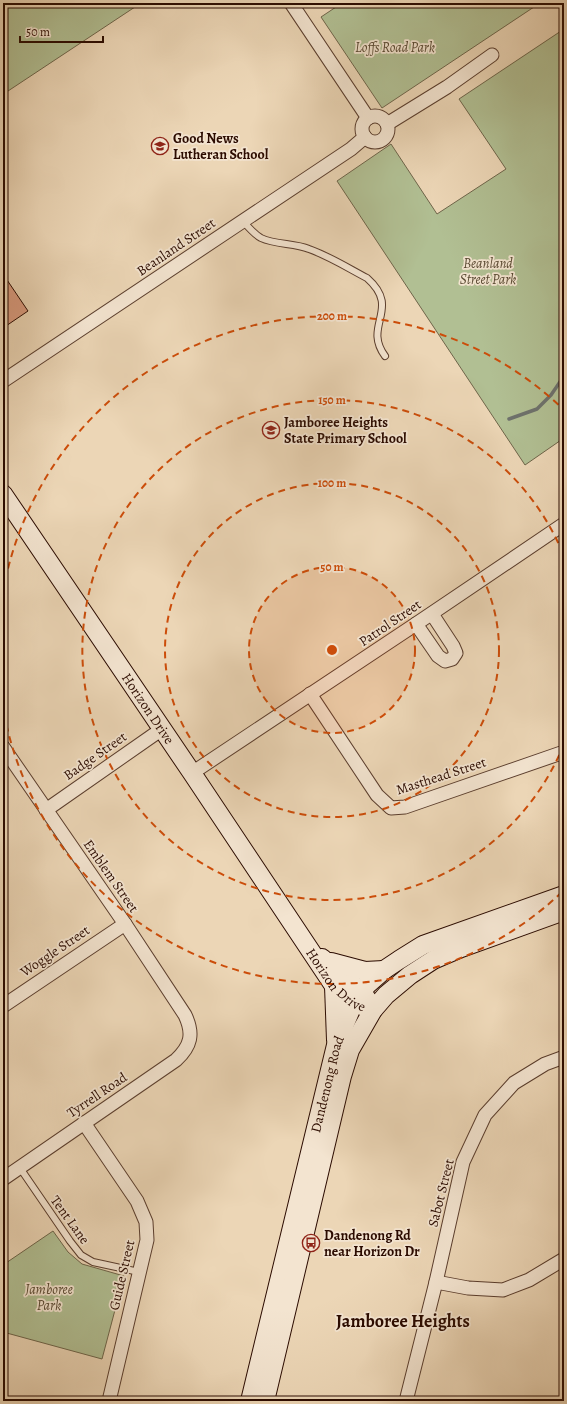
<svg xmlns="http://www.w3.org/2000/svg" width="567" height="1404" font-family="Alegreya,serif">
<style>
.green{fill:#b1bf93;stroke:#6e654a}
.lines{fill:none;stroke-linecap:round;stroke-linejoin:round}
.stream{stroke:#6e726d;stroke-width:3.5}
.building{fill:#db9c80;stroke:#2b0b00}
.lane-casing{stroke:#5b3e2e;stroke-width:8}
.street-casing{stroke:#5b3e2e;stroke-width:15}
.secondary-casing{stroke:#2b0b00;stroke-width:20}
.lane{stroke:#f3e4d0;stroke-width:6}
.street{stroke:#f3e4d0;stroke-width:13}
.secondary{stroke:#f3e4d0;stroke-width:18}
.ring{fill:none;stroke:#cc4d0a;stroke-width:2;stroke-dasharray:7 5}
.labels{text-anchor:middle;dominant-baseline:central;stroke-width:3.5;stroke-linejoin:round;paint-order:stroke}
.park-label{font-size:14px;font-style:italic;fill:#5a4a33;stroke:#f3e4d0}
.poi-label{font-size:14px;font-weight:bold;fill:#2b0b00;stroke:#f3e4d0;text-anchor:start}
.street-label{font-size:14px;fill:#2b0b00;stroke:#f3e4d0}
.district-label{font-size:18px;font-weight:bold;fill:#2b0b00;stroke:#f3e4d0}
.centre{fill:#cc4d0a;stroke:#f3e4d0;stroke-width:2}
.ring-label{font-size:12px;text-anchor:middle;font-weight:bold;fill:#cc4d0a;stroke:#f3e4d0;stroke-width:3.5;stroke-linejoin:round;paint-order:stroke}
</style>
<rect width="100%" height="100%" fill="#ecd6b6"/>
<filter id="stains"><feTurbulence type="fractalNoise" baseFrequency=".005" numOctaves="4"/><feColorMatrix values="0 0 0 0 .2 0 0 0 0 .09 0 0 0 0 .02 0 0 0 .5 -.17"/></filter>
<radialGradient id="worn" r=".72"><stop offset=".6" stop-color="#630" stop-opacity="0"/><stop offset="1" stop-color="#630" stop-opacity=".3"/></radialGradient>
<!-- green -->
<g class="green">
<path d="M 3,3 L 141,3 L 5,93 L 3,91 Z"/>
<path d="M 342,3 L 540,3 L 382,108 L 321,17 Z"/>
<path d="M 564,29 L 564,438 L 525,465 L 337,181 L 391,144 L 437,214 L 506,169 L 459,99 Z"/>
<path d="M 53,1231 L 68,1252 L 82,1264 L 124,1276 L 102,1359 L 3,1332 L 3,1265 Z"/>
</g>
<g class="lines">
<!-- stream -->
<path class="stream" d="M 509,419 L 537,409 L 551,395 L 564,376"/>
</g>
<!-- building -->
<path class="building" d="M 3,274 L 28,311 L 3,328 Z"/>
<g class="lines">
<defs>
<g id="lane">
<path d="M 243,221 C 248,227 254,234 261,238 C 276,245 294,243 309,249 C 329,256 348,268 367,278 C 402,309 362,325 385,356"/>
<path d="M 20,1168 L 70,1241 L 81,1255 L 93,1262 L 139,1272"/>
</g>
<g id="street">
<path d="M 291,3 L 368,118"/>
<circle cx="375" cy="129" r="13"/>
<path d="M 387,124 L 447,87 L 492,55"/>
<path d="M 3,381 L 351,149 L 365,137"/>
<path d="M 416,624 L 438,656 L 445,661 L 452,659 L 456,653 L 453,646 L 432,614"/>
<path d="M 310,694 L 377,795 L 391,808 L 405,807 L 564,752"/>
<path d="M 3,747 L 125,924 L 185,1015 C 194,1034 191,1046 176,1060 L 3,1179"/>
<path d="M 192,773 L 416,624 L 564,524"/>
<path d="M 46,810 L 162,729"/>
<path d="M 3,1006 L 125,924"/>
<path d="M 84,1123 L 137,1201 L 146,1222 L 147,1240 L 109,1401"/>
<path d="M 436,1282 L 468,1288 L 503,1290 L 529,1280 L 564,1259"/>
<path d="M 406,1401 L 436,1282 L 463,1162 L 485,1115 L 514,1083 L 545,1064 L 564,1057"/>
</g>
<g id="secondary">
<path id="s1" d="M 3,494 L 192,773 L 334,986 L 354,1003 L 373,1010"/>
<path d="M 322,958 L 362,992 L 369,1002"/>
<path d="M 331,962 L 365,971 L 384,970"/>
<path d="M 334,986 L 336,1040"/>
<path id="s2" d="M 250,1401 L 336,1045 L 352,1007 L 367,985 L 384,970 L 399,960 L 423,945 L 564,895"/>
<path d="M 265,1401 L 342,1076 L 350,1050 L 373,1010 L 386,995 L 410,975 L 433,960 L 461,948 L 564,911"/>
</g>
</defs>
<!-- lane casing -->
<use href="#lane" class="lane-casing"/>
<!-- street casing -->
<use href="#street" class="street-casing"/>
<!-- secondary casing -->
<use href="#secondary" class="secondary-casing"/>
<!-- lane -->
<use href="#lane" class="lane"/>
<!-- street -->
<use href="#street" class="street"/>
<!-- secondary -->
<use href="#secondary" class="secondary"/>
</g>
<!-- distance rings -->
<circle cx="332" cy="650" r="83" fill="#cc4d0a" fill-opacity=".12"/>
<g class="ring">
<circle cx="332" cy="650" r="83"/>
<circle cx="332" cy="650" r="167"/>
<path d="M564 744A250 250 0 1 1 564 556"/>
<path d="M562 892A334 334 0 0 1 3 708M3 592A334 334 0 0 1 562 408"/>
</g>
<!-- icons -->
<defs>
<symbol id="school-ring" viewBox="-11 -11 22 22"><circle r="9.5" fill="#f3e4d0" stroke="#8f2418" stroke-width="1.5"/><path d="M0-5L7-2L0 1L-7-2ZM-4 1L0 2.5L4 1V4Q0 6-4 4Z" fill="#8f2418"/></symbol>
<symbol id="bus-ring" viewBox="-11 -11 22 22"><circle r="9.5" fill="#f3e4d0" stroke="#8f2418" stroke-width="1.5"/><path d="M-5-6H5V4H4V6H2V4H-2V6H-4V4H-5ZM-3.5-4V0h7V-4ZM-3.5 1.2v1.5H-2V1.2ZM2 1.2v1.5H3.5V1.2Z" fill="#8f2418"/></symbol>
</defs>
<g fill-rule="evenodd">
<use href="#school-ring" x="150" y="136" width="20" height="20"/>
<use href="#school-ring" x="261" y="420" width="20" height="20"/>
<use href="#bus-ring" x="301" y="1233" width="20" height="20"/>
</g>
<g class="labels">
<!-- park labels -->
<g class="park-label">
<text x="395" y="47">Loffs Road Park</text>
<text x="488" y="263">Beanland<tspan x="488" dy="16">Street Park</tspan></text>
<text x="49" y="1289">Jamboree<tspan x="49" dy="16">Park</tspan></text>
</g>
<!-- poi labels -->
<g class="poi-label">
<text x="173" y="138">Good News<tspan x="173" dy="16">Lutheran School</tspan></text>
<text x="284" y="422">Jamboree Heights<tspan x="284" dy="16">State Primary School</tspan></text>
<text x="324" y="1235">Dandenong Rd<tspan x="324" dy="16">near Horizon Dr</tspan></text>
</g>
<!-- street labels -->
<g class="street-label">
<text transform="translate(176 247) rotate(-34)">Beanland Street</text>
<text transform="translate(390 623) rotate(-34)">Patrol Street</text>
<text stroke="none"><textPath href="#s1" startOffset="259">Horizon Drive</textPath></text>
<text transform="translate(95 756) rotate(-35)">Badge Street</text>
<text transform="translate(441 776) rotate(-18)">Masthead Street</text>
<text transform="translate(111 876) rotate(55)">Emblem Street</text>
<text transform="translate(55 951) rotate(-34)">Woggle Street</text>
<text stroke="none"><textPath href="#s1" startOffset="590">Horizon Drive</textPath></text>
<text stroke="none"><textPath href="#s2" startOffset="326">Dandenong Road</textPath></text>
<text transform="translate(97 1095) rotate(-34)">Tyrrell Road</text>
<text transform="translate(441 1193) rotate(-76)">Sabot Street</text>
<text transform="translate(70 1220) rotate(54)">Tent Lane</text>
<text transform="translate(122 1275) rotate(-77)">Guide Street</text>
</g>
<!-- district labels -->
<g class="district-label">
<text x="403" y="1321">Jamboree Heights</text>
</g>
</g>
<circle cx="332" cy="650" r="6" class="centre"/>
<g class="ring-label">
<text x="332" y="320">200 m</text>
<text x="332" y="404">150 m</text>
<text x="332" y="487">100 m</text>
<text x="332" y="571">50 m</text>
</g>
<!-- margin -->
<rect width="567" height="1404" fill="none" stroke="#ecd6b6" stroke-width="16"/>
<rect x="4" y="4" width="559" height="1396" fill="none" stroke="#2b0b00" stroke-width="2"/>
<rect x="8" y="8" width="551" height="1388" fill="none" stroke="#2b0b00"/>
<!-- scale -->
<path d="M20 36v6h83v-6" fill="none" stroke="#2b0b00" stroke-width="2"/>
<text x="26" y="36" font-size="12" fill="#2b0b00" stroke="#f3e4d0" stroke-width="3" paint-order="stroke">50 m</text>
<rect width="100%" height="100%" filter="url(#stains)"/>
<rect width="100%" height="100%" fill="url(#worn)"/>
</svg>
